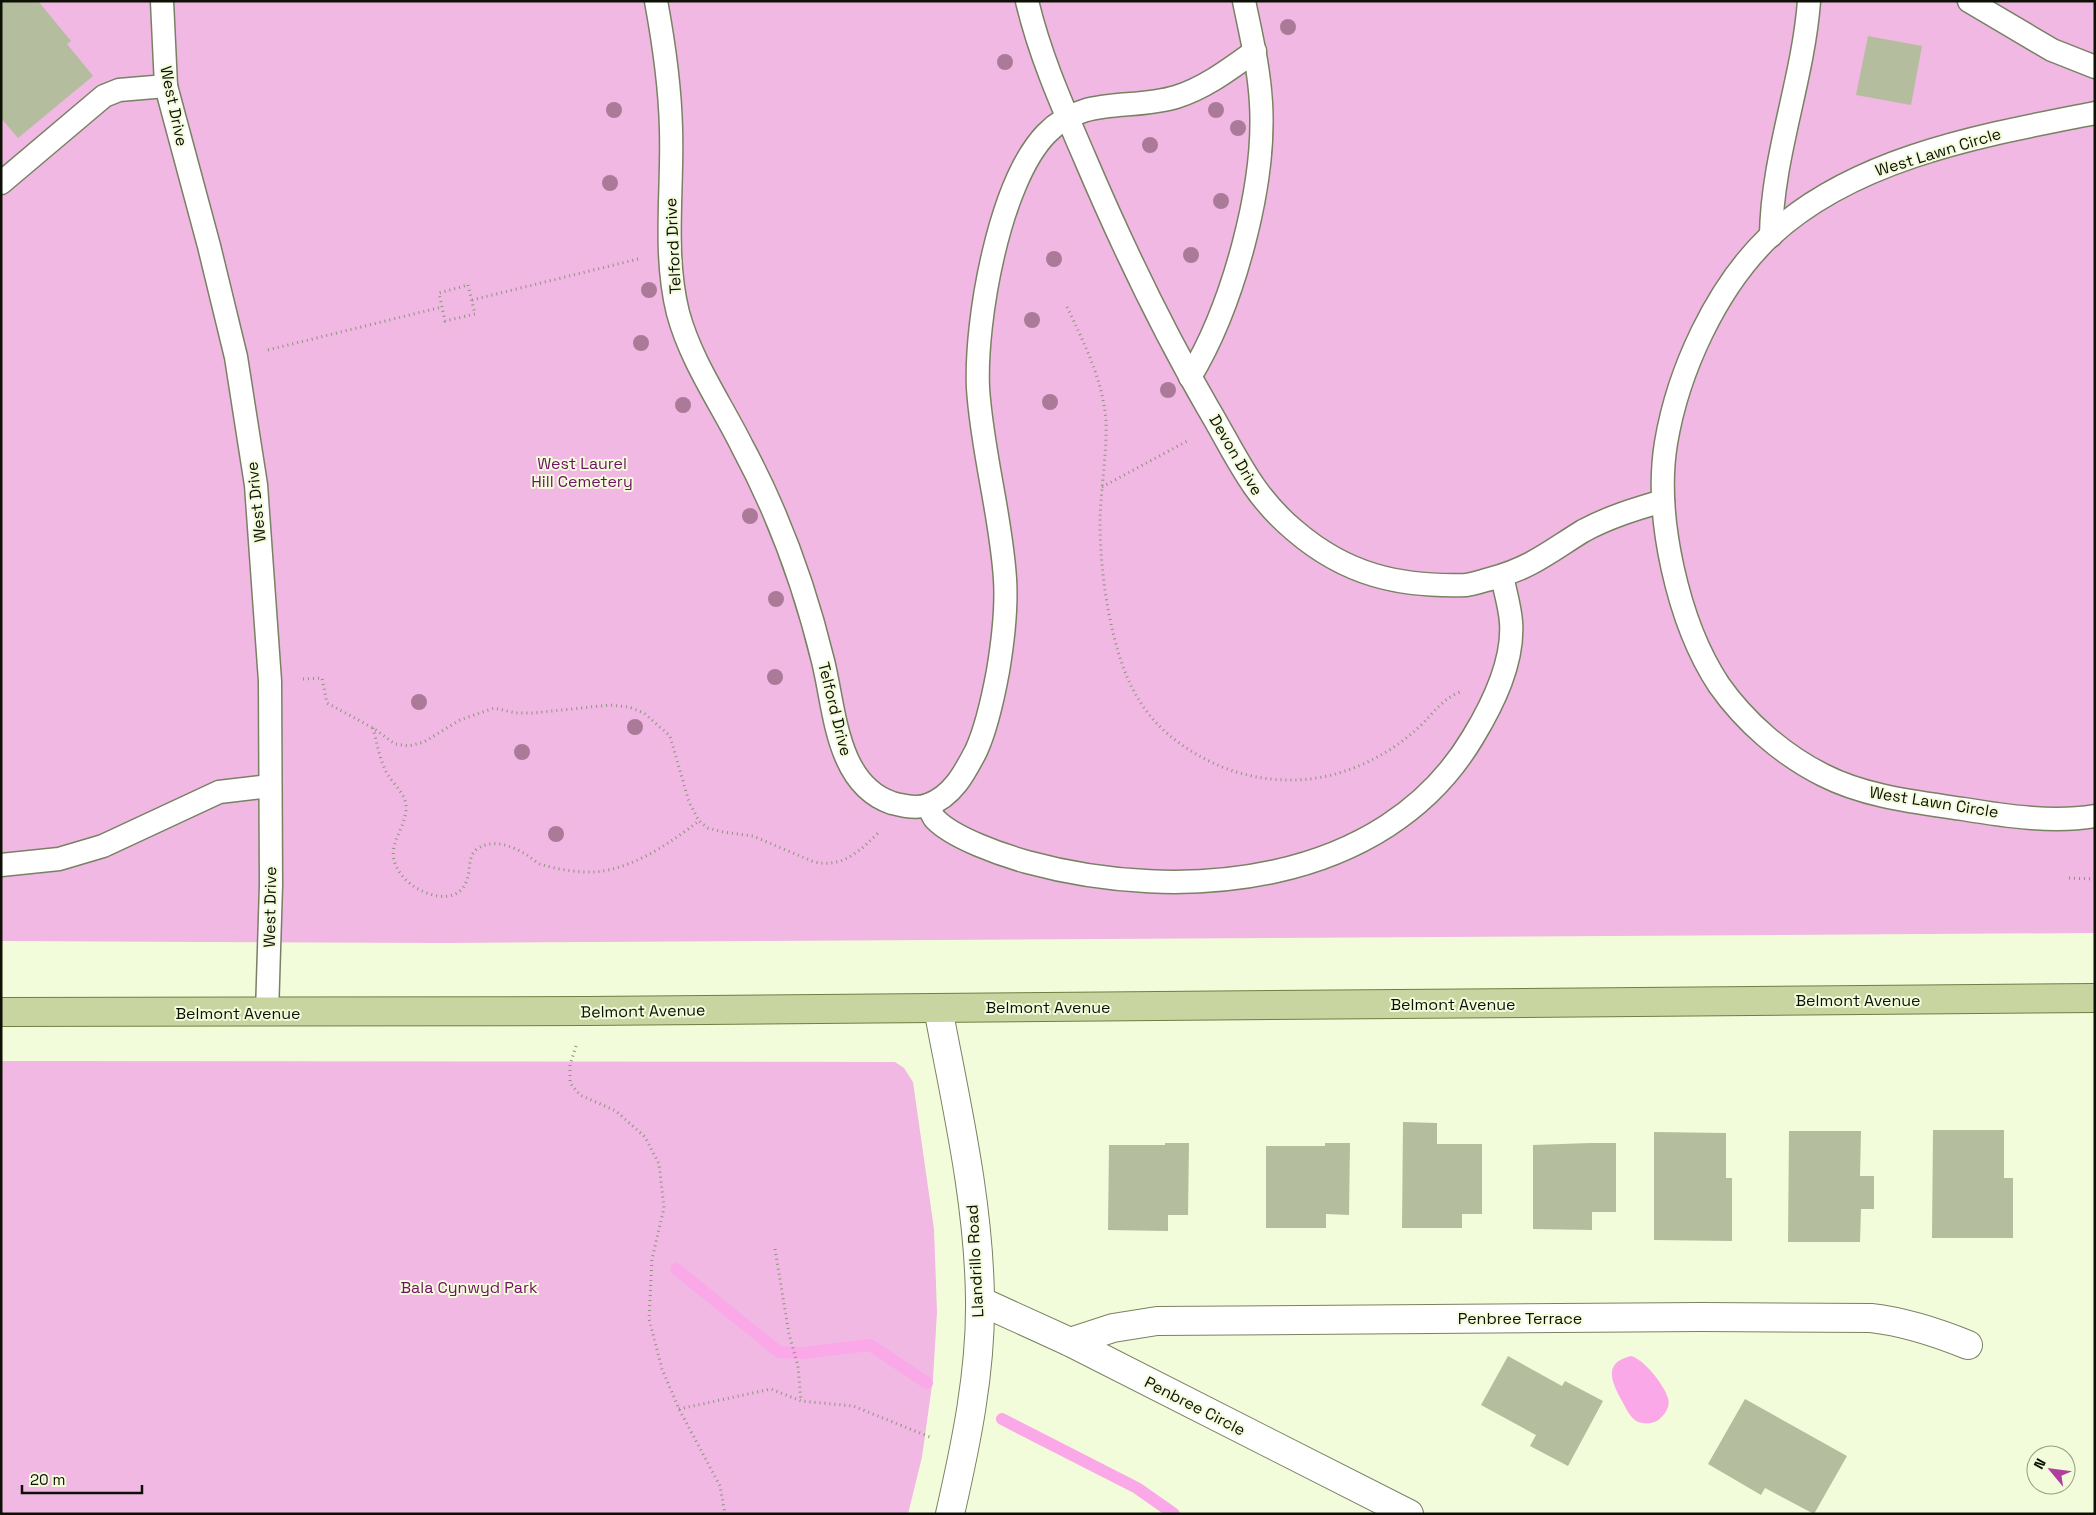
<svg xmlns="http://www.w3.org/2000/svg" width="2096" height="1515" font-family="'Space Grotesk',sans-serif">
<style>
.green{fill:#f0b8e3}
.water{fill:#fba8e9}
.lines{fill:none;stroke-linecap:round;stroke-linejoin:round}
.stream{stroke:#fba8e9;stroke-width:12}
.building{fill:#b4bd9d}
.service-casing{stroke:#798163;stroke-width:25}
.minor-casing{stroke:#798163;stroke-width:30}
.primary-casing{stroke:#707e42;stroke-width:30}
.path{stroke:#8d937c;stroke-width:3;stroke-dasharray:1 4;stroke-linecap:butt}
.service{stroke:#fff;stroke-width:22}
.minor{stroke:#fff;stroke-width:28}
.primary{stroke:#c9d5a1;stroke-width:28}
.tree{fill:#ab7a99}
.labels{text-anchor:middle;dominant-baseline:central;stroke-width:4;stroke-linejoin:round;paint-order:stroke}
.street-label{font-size:16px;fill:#0e1006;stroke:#f2fcda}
.park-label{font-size:16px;fill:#711064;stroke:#f2fcda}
</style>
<rect width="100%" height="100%" fill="#f2fcda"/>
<!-- green -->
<g class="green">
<path d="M 1,1 L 2095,1 L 2095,933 L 445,943 L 1,941 Z"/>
<path d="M 1,1061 L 895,1062 L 904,1068 L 913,1082 L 934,1229 L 937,1312 L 933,1378 L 922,1457 L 908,1514 L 1,1514 Z"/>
</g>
<!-- water -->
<path class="water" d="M 1631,1356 C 1644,1359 1664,1385 1668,1398 C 1671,1407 1664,1416 1657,1421 C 1651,1424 1644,1424 1638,1422 C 1630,1418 1626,1408 1622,1401 C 1612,1382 1602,1363 1631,1356 Z"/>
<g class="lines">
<!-- stream -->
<g class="stream">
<path d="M 676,1269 L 779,1352 L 803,1353 L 870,1345 L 927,1383"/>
<path d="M 1002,1419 L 1137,1488 L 1174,1514"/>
</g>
</g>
<!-- building -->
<g class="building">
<path d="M 1,1 L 38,1 L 71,41 L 67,44 L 93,76 L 18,138 L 1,118 Z"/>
<path d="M 1868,36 L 1922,46 L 1911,105 L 1856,95 Z"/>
<path d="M 1403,1122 L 1437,1123 L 1437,1144 L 1482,1144 L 1482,1214 L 1462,1214 L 1462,1228 L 1402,1228 Z"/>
<path d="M 1933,1130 L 2004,1130 L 2004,1178 L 2013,1178 L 2013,1238 L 1932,1238 Z"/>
<path d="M 1789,1131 L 1861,1131 L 1860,1176 L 1874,1176 L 1874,1209 L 1861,1209 L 1860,1242 L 1788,1242 Z"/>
<path d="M 1654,1132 L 1726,1133 L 1726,1178 L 1732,1178 L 1732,1241 L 1654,1240 Z"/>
<path d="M 1165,1143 L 1189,1143 L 1188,1215 L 1168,1215 L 1168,1231 L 1108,1230 L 1109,1145 L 1165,1145 Z"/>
<path d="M 1325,1143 L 1350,1143 L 1349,1215 L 1326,1214 L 1326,1228 L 1266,1228 L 1266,1146 L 1325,1146 Z"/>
<path d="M 1590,1143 L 1616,1143 L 1616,1212 L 1592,1212 L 1592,1230 L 1533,1229 L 1533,1145 Z"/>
<path d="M 1508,1356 L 1562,1386 L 1565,1381 L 1603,1401 L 1568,1466 L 1530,1446 L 1536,1435 L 1481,1405 Z"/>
<path d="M 1745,1399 L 1847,1456 L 1814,1514 L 1765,1488 L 1761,1495 L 1708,1464 Z"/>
</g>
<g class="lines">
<defs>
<g id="service">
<path d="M 162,1 L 166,86 L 209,246 L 236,357 L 256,485 L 270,681 L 271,885 L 267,1013"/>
<path d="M 656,1 C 664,44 670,86 671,129 C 673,190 663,253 678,313 C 691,361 720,402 742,446 C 778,513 805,587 823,661 C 835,709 836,784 892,803 C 903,806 917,809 928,805 C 953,796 965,772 976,751 C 987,727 993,698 998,671 C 1003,641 1007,610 1005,579 C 1001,515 982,452 978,388 C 975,321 999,183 1046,134 C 1083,95 1130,111 1176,97 C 1205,88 1230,69 1255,51"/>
<path d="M 1027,1 C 1040,56 1062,105 1084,156 C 1121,243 1161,327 1208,408 C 1236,455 1251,494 1294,530 C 1346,575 1399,587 1466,585 C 1474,584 1482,581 1490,579 C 1531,568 1549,552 1583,531 C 1609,517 1635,509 1663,501"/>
<path d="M 1969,1 L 2052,50 L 2095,67"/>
<path d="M 2095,113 C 1984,135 1854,157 1769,237 C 1716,288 1678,371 1666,443 C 1654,516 1678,623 1719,685 C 1745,722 1783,755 1823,775 C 1866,797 1916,802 1963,809 C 2005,816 2053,823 2095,816"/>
<path d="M 1,183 L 104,96 L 119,90 L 166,86"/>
<path d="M 1771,236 C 1772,156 1803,81 1809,1"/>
<path d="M 1190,377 C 1233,306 1266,186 1261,103 C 1259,68 1251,35 1244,1"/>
<path d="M 928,805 C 930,809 932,815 935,819 C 953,838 1002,855 1027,862 C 1181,904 1384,887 1473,737 C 1493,704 1514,662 1511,622 C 1510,607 1505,591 1502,576"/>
<path d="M 1,865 L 59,859 L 103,846 L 219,792 L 270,786"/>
</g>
<g id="minor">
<path d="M 938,1008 C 956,1104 979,1201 980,1300 C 981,1372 966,1444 950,1514"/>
<path d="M 980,1301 L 1070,1342 L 1409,1514"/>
<path d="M 1070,1342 L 1113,1328 L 1157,1321 L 1701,1317 L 1871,1318 C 1906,1322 1936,1332 1968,1345"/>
</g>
<path id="primary" d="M 1,1012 L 587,1011 L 2095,998"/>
</defs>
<!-- service casing -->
<use href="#service" class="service-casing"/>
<!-- minor casing -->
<use href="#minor" class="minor-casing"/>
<!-- primary casing -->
<use href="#primary" class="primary-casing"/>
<!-- path -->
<g class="path">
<path d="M 468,285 L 475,314 L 445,321 L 439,293 Z"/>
<path d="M 472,300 L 638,259"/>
<path d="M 1067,307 C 1084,343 1103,380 1106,421 C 1107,454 1101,487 1100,520 C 1100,551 1103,583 1109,614 C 1123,684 1144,729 1211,762 C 1252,782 1302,786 1345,771 C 1372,762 1398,747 1419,727 C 1433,714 1442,699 1460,692"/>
<path d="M 268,350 L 442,307"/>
<path d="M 1102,487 L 1189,440"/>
<path d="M 303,679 L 322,678 L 327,703 L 373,728 L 395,744 L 409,746 L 424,742 L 460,720 L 494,708 L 516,713 L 533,713 L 610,705 L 629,707 L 644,713 L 670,736 L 689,802 L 699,821 L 708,828 L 723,832 L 753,836 L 814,862 C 842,868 859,852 878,833"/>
<path d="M 373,728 C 377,743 380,762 388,775 C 395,786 408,796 406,811 C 403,836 380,850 404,878 C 418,894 457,909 467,880 C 471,870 467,857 477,849 C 493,838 512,846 527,855 C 532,858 537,864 543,865 C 561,870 584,874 603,871 C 639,865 671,842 699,821"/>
<path d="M 2069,878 L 2095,879"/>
<path d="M 576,1046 L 570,1065 L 570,1083 L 580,1095 L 616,1111 L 645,1137 L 659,1164 L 664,1208 L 652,1259 L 649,1319 L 662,1369 L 679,1409 L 720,1486 L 725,1514"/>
<path d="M 775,1249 L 789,1334 L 798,1366 L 801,1401"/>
<path d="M 679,1409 L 771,1389 L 801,1401 L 853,1406 L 930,1437"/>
</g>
<!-- service -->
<use href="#service" class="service"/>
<!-- minor -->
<use href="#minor" class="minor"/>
<!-- primary -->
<use href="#primary" class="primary"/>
</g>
<!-- trees -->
<g class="tree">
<circle cx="1288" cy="27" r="8"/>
<circle cx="1005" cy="62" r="8"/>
<circle cx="614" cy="110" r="8"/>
<circle cx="1216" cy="110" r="8"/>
<circle cx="1238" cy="128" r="8"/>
<circle cx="1150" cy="145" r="8"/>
<circle cx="610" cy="183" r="8"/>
<circle cx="1221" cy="201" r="8"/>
<circle cx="1191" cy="255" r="8"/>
<circle cx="1054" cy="259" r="8"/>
<circle cx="649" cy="290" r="8"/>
<circle cx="1032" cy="320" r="8"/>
<circle cx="641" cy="343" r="8"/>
<circle cx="1168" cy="390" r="8"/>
<circle cx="1050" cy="402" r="8"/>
<circle cx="683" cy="405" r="8"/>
<circle cx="750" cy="516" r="8"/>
<circle cx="776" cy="599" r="8"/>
<circle cx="775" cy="677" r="8"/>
<circle cx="419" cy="702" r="8"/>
<circle cx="635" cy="727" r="8"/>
<circle cx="522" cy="752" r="8"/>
<circle cx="556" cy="834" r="8"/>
</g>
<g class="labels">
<!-- street labels -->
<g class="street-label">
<text transform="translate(174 106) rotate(78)">West Drive</text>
<text transform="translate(1938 152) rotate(-17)">West Lawn Circle</text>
<text transform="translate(673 246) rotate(-93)">Telford Drive</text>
<text transform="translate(1236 455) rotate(60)">Devon Drive</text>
<text transform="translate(256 502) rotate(-96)">West Drive</text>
<text transform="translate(835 709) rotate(76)">Telford Drive</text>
<text transform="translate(1934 802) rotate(9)">West Lawn Circle</text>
<text transform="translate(270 907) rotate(-89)">West Drive</text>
<text x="1858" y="1000">Belmont Avenue</text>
<text x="1453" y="1004">Belmont Avenue</text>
<text x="1048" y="1007">Belmont Avenue</text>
<text transform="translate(643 1011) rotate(-1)">Belmont Avenue</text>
<text x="238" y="1013">Belmont Avenue</text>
<text transform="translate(975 1261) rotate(-93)">Llandrillo Road</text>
<text x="1520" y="1318">Penbree Terrace</text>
<text transform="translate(1195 1406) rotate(27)">Penbree Circle</text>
</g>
<!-- park labels -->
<g class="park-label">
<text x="582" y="463">West Laurel<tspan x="582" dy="18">Hill Cemetery</tspan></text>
<text x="469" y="1287">Bala Cynwyd Park</text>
</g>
</g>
<!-- border -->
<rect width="2096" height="1515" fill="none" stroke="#0e1006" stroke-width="5"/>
<!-- north arrow -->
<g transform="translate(2051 1470) rotate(299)"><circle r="24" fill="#f2fcda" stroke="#979e85"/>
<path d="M0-4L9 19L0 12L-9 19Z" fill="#b0409d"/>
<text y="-8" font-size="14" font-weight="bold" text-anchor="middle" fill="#0e1006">N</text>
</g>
<!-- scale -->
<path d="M22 1485v8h120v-8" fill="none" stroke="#0e1006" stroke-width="2.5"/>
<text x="30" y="1485" font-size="15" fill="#0e1006" stroke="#f2fcda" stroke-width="4" paint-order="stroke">20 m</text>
</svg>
